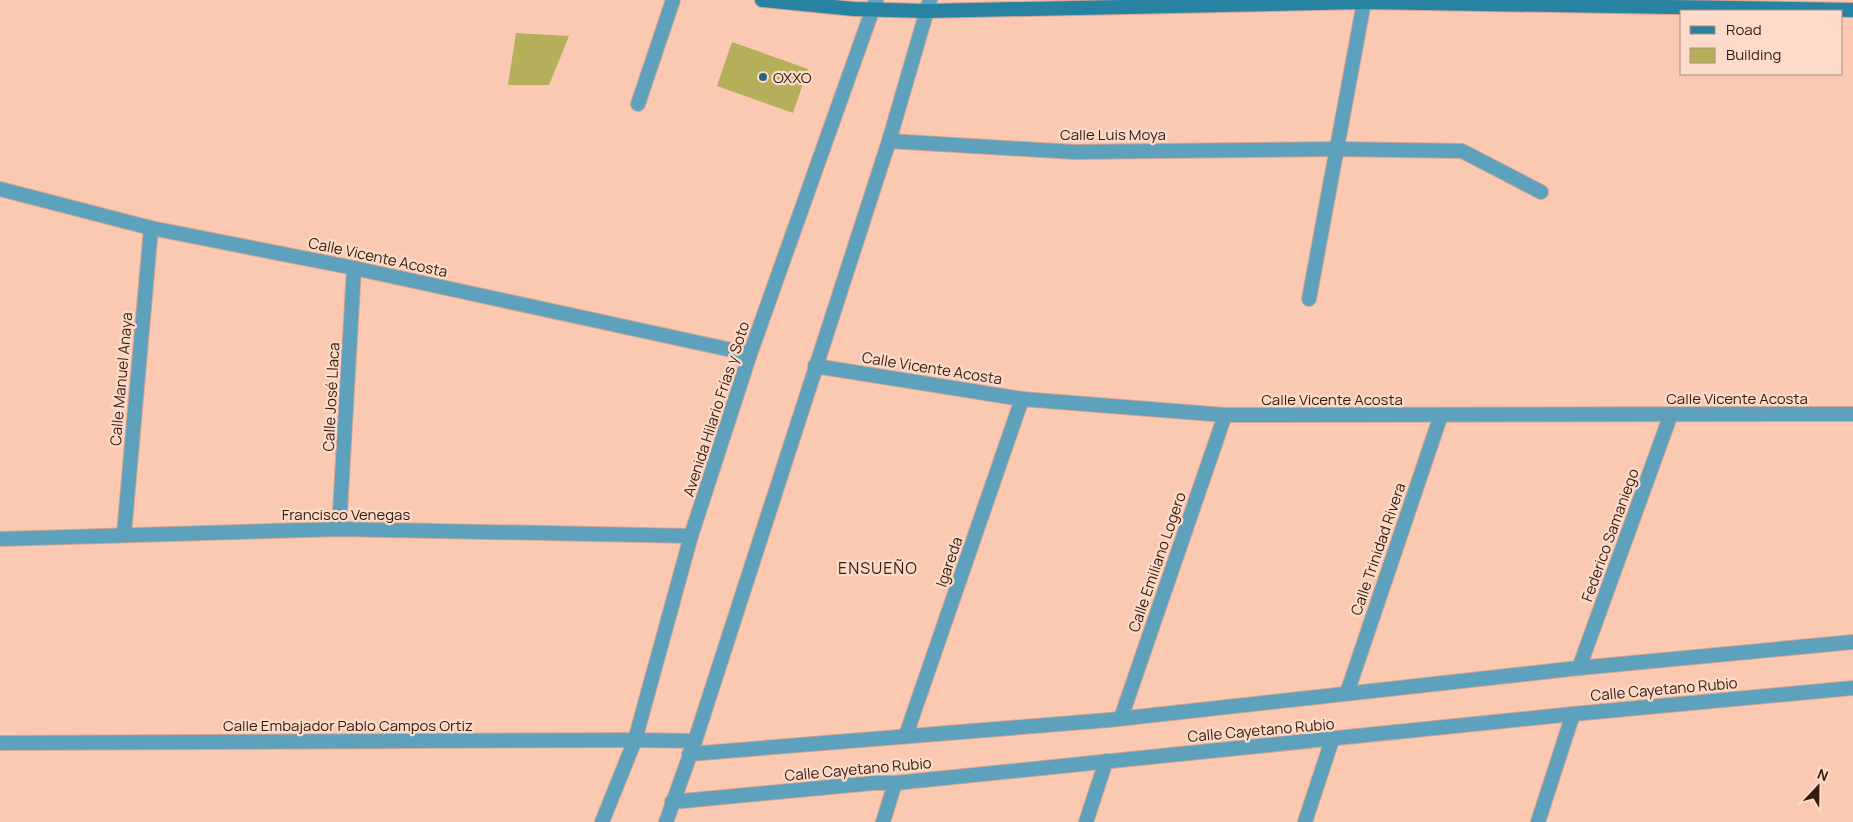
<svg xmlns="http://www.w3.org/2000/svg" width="1853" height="822" font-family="Manrope,sans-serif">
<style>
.building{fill:#b3af5a}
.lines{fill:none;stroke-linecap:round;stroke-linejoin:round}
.service-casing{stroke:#d4a690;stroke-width:16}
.minor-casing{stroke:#d4a690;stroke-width:16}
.tertiary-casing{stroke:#d4a690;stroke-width:16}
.secondary-casing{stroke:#d4a690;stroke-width:16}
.service{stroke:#5da1bc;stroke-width:14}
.minor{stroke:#5da1bc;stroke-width:14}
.tertiary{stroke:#5da1bc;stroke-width:14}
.secondary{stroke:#2883a3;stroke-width:14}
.poi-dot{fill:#28647b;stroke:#fcdbcb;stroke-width:2}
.labels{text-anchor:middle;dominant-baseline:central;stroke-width:4.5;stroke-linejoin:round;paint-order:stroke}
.poi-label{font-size:15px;fill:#381a0a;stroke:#fcdbcb;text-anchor:start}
.street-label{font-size:15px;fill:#381a0a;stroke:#fcdbcb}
.neighbourhood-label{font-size:16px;letter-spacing:1px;fill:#381a0a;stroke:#fcdbcb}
</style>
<rect width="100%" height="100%" fill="#fbc9b2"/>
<!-- building -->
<g class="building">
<path d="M 516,33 L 569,36 L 549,85 L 508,85 Z"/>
<path d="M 732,42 L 808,69 L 793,113 L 717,86 Z"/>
</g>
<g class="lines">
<defs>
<g id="service">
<path d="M 638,104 L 673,0"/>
<path d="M 1337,149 L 1462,151 L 1541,192"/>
</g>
<g id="minor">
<path d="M 889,141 L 1074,152 L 1337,149"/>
<path d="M 0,189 L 151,228 L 354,268 L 750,354"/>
<path d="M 1309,299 L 1364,2"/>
<path d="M 815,366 L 1022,399 L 1225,415 L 1853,414"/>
<path d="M 339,529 L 354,268"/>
<path d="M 124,534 L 151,228"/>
<path d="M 0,539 L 339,529 L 691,536"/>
<path d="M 1579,668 L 1671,414"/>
<path d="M 1347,693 L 1441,415"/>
<path d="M 1121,718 L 1225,415"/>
<path d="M 906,735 L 1022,399"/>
<path d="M 0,743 L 635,740 L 695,741"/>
<path d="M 689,754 L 1109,720 L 1579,668 L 1853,642"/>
<path d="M 672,802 L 873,783 L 895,783 L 1573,714 L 1853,688"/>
<path d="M 883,822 L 895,783"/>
<path d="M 1086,822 L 1106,761"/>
<path d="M 1305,822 L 1332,740"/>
<path d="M 1538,822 L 1573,714"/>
</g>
<g id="tertiary">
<path d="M 602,822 L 635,740 L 691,536 L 750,354 L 876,0"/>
<path d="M 666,822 L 695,741 L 889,141 L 930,0"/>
</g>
<path id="secondary" d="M 762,0 L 854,9 L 926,11 L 1364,2 L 1853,10"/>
</defs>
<!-- service casing -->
<use href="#service" class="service-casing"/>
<!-- minor casing -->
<use href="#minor" class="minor-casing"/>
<!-- tertiary casing -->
<use href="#tertiary" class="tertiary-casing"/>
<!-- secondary casing -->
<use href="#secondary" class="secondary-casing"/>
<!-- service -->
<use href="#service" class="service"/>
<!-- minor -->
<use href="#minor" class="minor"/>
<!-- tertiary -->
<use href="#tertiary" class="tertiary"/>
<!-- secondary -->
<use href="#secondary" class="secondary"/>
</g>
<!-- markers -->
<circle class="poi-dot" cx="763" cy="77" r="5"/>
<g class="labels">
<!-- poi labels -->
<g class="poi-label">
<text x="773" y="77">OXXO</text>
</g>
<!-- street labels -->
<g class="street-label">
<text x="1113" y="134">Calle Luis Moya</text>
<text transform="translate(378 257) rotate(12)">Calle Vicente Acosta</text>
<text transform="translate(932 368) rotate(9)">Calle Vicente Acosta</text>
<text transform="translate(121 379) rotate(-85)">Calle Manuel Anaya</text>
<text transform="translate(331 397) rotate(-87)">Calle José Llaca</text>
<text x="1737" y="398">Calle Vicente Acosta</text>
<text x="1332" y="399">Calle Vicente Acosta</text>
<text transform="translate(716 409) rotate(-72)">Avenida Hilario Frías y Soto</text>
<text x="346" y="514">Francisco Venegas</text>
<text transform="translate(1610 535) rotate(-70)">Federico Samaniego</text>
<text transform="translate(1378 549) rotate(-71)">Calle Trinidad Rivera</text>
<text transform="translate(949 562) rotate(-71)">Igareda</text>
<text transform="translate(1157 562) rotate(-71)">Calle Emiliano Logero</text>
<text transform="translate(1664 689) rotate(-5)">Calle Cayetano Rubio</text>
<text x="348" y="725">Calle Embajador Pablo Campos Ortiz</text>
<text transform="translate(1261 730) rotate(-5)">Calle Cayetano Rubio</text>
<text transform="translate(858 769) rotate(-5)">Calle Cayetano Rubio</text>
</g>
<!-- neighbourhood labels -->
<g class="neighbourhood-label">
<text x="878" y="568">ENSUEÑO</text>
</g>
</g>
<!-- legend -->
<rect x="1680" y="10" width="162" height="65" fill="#fcdbcb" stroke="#ae8e7e"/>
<rect x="1690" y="26" width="25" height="8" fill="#2883a3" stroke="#ae8e7e"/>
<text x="1726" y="35" font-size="15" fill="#381a0a">Road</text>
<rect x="1690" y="48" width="25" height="15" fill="#b3af5a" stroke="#ae8e7e"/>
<text x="1726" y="60" font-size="15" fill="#381a0a">Building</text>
<!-- north arrow -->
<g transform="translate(1818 787) rotate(22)" stroke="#fcdbcb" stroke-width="4" paint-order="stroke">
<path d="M0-4L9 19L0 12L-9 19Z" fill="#381a0a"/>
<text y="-8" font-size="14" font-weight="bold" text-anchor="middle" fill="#381a0a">N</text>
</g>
</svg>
